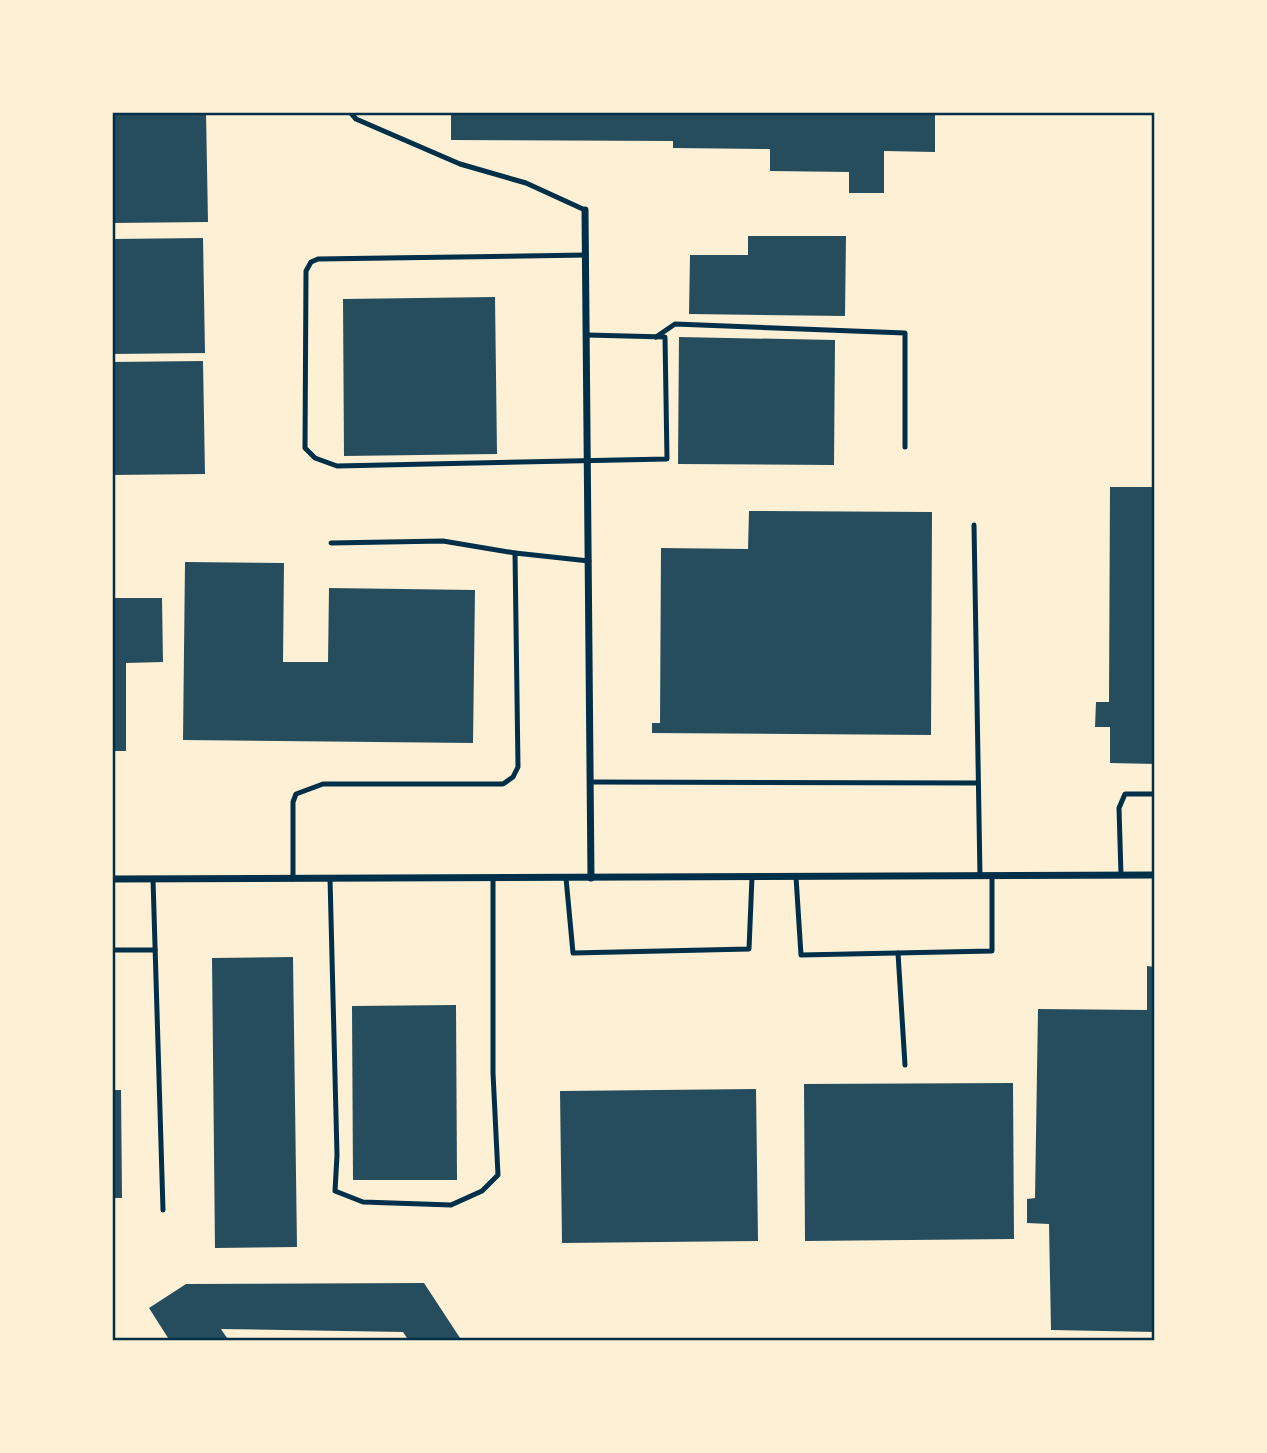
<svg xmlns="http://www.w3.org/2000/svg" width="1267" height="1453" viewBox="0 0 1267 1453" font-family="'Titillium Web',sans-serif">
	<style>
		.building { fill: #264d5e }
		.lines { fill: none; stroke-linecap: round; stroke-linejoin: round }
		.service { stroke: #003049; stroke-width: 5 }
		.minor { stroke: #003049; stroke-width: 7 }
		.neatline { fill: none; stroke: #003049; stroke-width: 2.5 }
	</style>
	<rect width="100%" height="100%" fill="#fdf0d5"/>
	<g class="building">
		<polygon points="112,112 206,112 208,222 112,223"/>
		<polygon points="451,112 935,112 935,152 884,151 884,193 849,193 849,172 770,171 770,149 673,148 673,141 451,140"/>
		<polygon points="748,236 846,236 845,316 689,314 690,255 748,255"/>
		<polygon points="203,238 205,353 112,354 112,239"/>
		<polygon points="495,297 497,454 344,456 343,299"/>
		<polygon points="679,337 835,340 834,465 678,464"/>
		<polygon points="203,361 205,474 112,475 112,362"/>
		<polygon points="1110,487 1155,487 1155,764 1110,763 1110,727 1095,727 1096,702 1109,702"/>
		<polygon points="749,511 932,512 931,735 652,733 652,723 660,723 661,548 748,549"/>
		<polygon points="185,562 284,563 283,662 328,662 329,588 475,590 473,743 183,740"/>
		<polygon points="112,598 162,598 163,662 126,663 126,751 112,751"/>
		<polygon points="293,957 297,1247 215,1248 212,958"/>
		<polygon points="1147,966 1155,967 1155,1332 1051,1330 1049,1224 1027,1223 1027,1199 1035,1198 1038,1009 1147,1010"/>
		<polygon points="456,1005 457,1180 353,1180 352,1006"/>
		<polygon points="1013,1083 1014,1239 805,1241 804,1084"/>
		<polygon points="756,1089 758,1241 562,1243 560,1091"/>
		<polygon points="112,1090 121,1090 122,1198 112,1198"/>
		<polygon points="424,1283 462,1341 409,1341 403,1332 221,1329 229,1341 170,1341 149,1308 186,1284"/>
	</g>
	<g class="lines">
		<g class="service">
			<polyline points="350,112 356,119 460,164 526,183 585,210"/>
			<polyline points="586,255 318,259 311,262 306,271 305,448 315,458 337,466 667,459 665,337 587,335"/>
			<polyline points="656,337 675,324 905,333 905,447"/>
			<polyline points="974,525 980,876"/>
			<polyline points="331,543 443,541 515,553"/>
			<polyline points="591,782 978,783"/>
			<polyline points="1121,875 1119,808 1125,794 1155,794"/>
			<polyline points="796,877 801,955 992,951 992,876"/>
			<polyline points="330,878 337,1155 335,1191 363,1202 451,1205 482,1191 498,1175 493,1073 493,878"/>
			<polyline points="566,878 573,953 749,949 752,877"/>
			<polyline points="153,879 163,1210"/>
			<polyline points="293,879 293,802 296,794 323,784 503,784 513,777 518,767 515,553 589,561"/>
			<polyline points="112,950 155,950"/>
			<polyline points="898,953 905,1065"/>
		</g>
		<g class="minor">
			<polyline points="585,210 591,878"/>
			<polyline points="112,879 1155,875"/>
		</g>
	</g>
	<rect width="1267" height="1453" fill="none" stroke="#fdf0d5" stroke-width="228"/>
	<rect x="114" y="114" width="1039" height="1225" class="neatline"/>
</svg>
